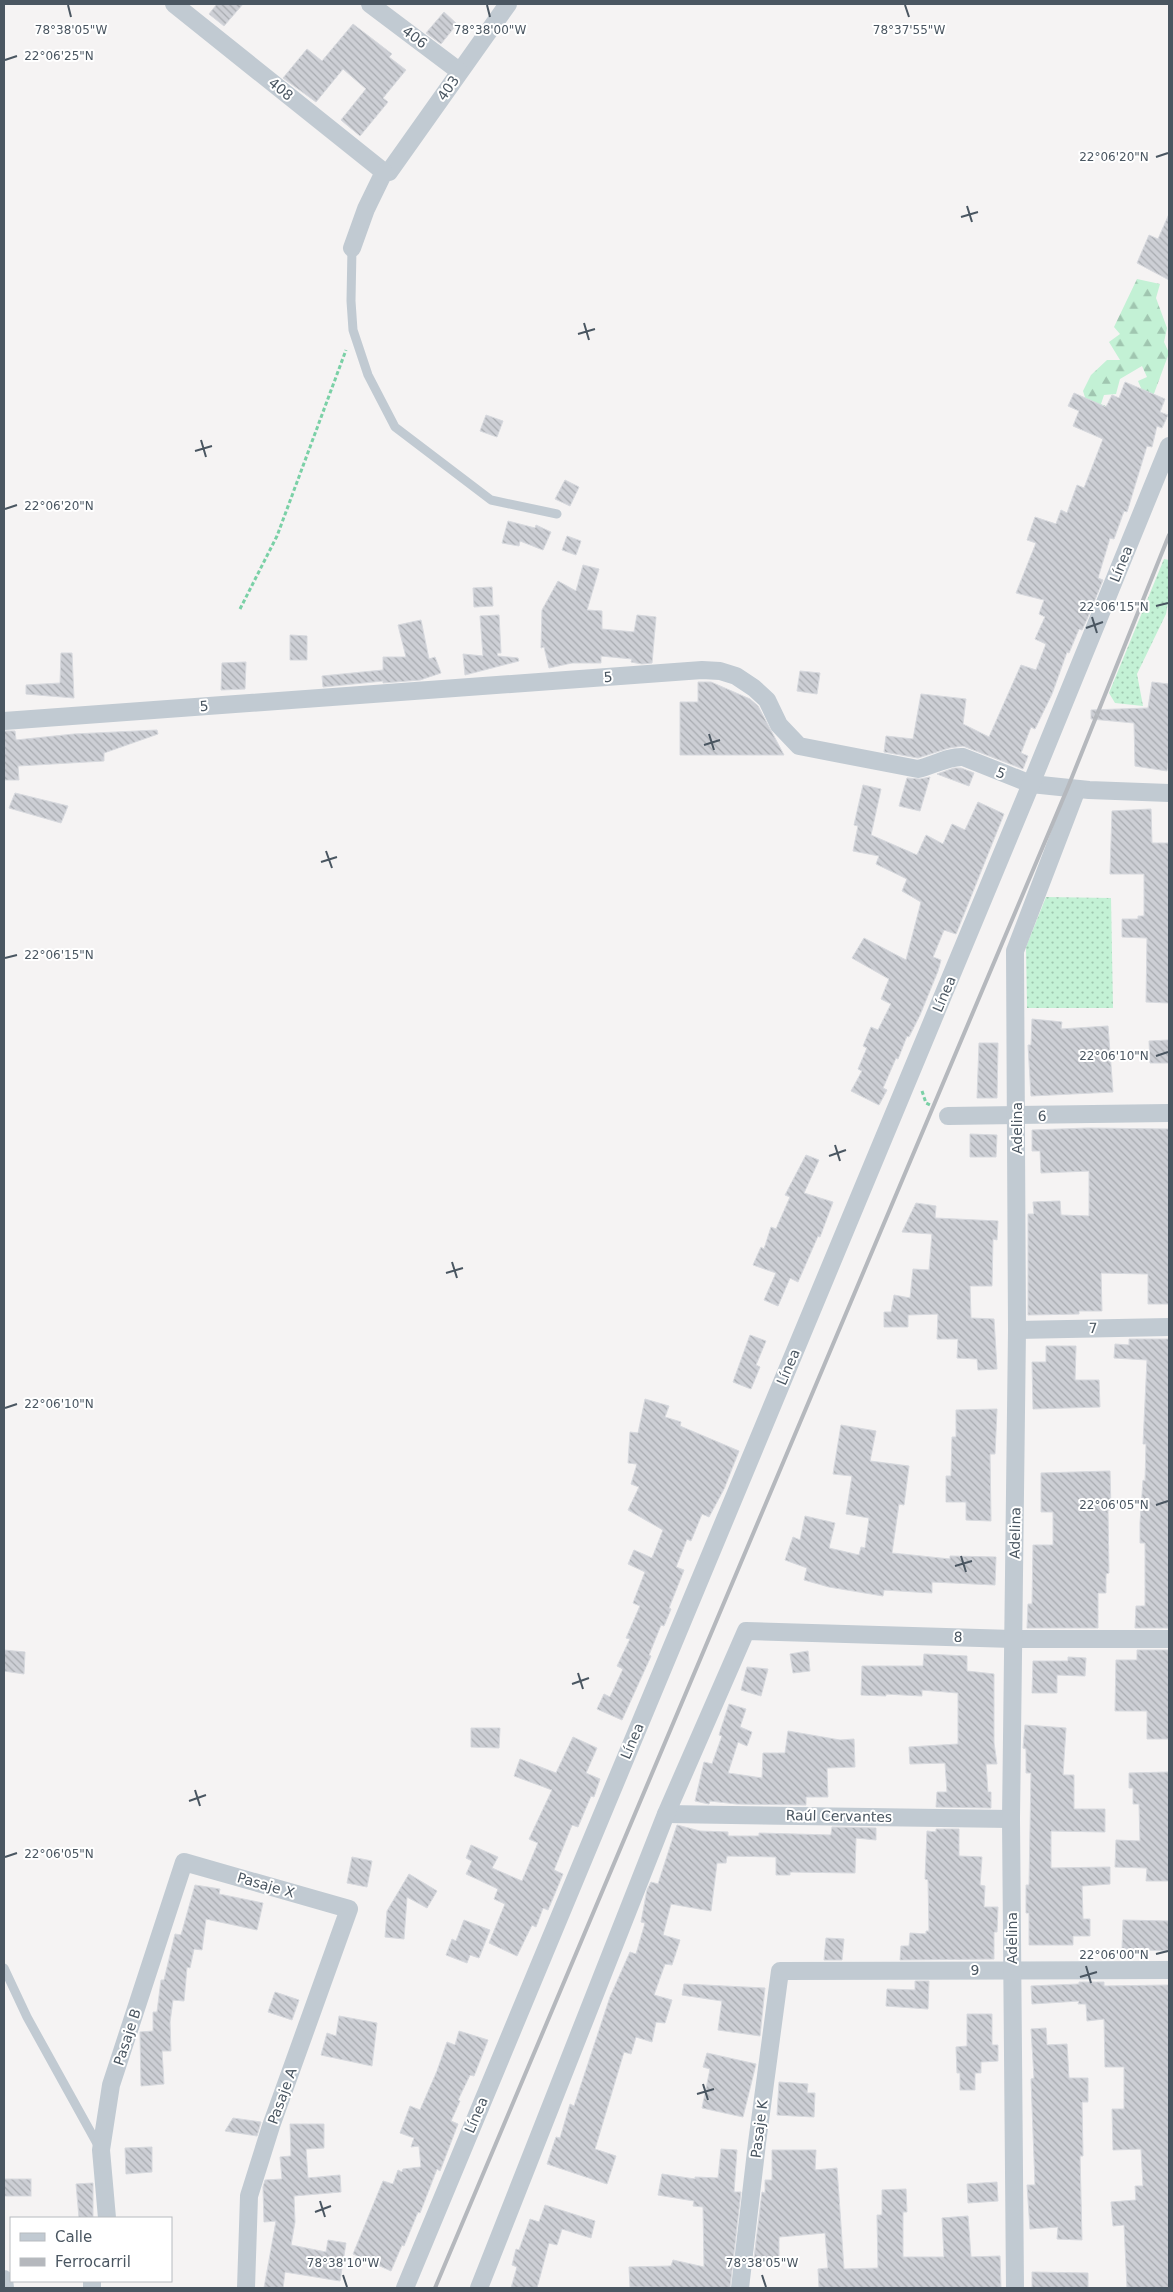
<svg xmlns="http://www.w3.org/2000/svg" width="1173" height="2292" viewBox="0 0 1173 2292" font-family="'DejaVu Sans',sans-serif">
	<style>
		.grass { fill: url(#grass-dots) }
		.forest { fill: url(#forest-firs) }
		.building { fill: url(#building-back-hatch); stroke: #d7d9de }
		.lines { fill: none; stroke-linecap: round; stroke-linejoin: round }
		.path { stroke: #7ad0a6; stroke-width: 3; stroke-dasharray: 4 2.5; stroke-linecap: butt }
		.service { stroke: #c1cad2; stroke-width: 9 }
		.minor { stroke: #c1cad2; stroke-width: 18 }
		.rail { stroke: #b5b8bd; stroke-width: 4 }
		.ticks { fill: none; stroke: #4a5661; stroke-width: 2 }
		.labels { text-anchor: middle; dominant-baseline: central; stroke-width: 4; stroke-linejoin: round; paint-order: stroke }
		.street-label { font-size: 14px; fill: #4a5661; stroke: #fff }
		.ticks-label { font-size: 12px; text-anchor: middle; fill: #4a5661; stroke: #fff; stroke-width: 4; stroke-linejoin: round; paint-order: stroke }
	</style>
	<defs>
		<pattern id="grass-dots" width="8" height="8" patternUnits="userSpaceOnUse" patternTransform="scale(1.25)"><rect width="8" height="8" fill="#c3f1d5"/><path d="M2 2h.1M6 6h.1" fill="none" stroke="#a0c6b0" stroke-width="1.8" stroke-linecap="round"/></pattern>
		<pattern id="forest-firs" width="22" height="20" patternUnits="userSpaceOnUse" patternTransform="scale(1.25)"><rect width="22" height="20" fill="#c3f1d5"/><path d="M5 1l3.5 6h-7zM16 11l3.5 6h-7z" fill="#a0c6b0"/></pattern>
		<pattern id="building-back-hatch" width="6" height="6" patternUnits="userSpaceOnUse" patternTransform="scale(1.25)"><rect width="6" height="6" fill="#cdcfd5"/><path d="M-1 5l2 2M0 0l6 6M5-1l2 2" fill="none" stroke="#a8abb0"/></pattern>
	</defs>
	<rect width="100%" height="100%" fill="#f5f3f3"/>
	<g class="grass">
		<polygon points="1164,559 1169,560 1169,598 1166,614 1137,674 1143,706 1115,703 1109,693"/>
		<polygon points="1046,897 1111,898 1113,1008 1027,1008 1026,947"/>
	</g>
	<polygon class="forest" points="1137,279 1160,284 1156,298 1167,328 1164,342 1169,353 1152,399 1144,395 1138,381 1147,377 1142,366 1120,379 1116,394 1104,395 1101,404 1131,417 1091,416 1083,391 1091,375 1107,360 1120,360 1109,342 1120,334 1114,327"/>
	<g class="building">
		<polygon points="217,4 243,4 224,26 209,14"/>
		<polygon points="444,12 457,24 441,44 426,33"/>
		<polygon points="353,24 392,54 389,57 406,70 383,98 388,102 360,136 341,120 366,89 343,69 316,102 283,78 307,49 322,61"/>
		<polygon points="1169,214 1169,280 1137,263 1149,235 1158,239"/>
		<polygon points="1125,382 1165,399 1160,412 1168,415 1162,428 1157,426 1152,447 1147,446 1127,512 1124,511 1114,539 1110,538 1098,578 1103,580 1088,617 1082,630 1079,629 1069,653 1067,652 1052,694 1035,729 1031,727 1021,753 1028,756 1023,769 963,746 949,748 918,758 884,752 886,736 913,739 921,694 966,699 963,724 989,737 1021,665 1036,670 1046,644 1035,639 1045,617 1039,614 1044,600 1016,593 1036,543 1027,540 1035,517 1056,524 1061,510 1067,513 1077,485 1084,488 1103,439 1073,426 1079,411 1068,406 1074,393 1106,407 1112,395 1119,398"/>
		<polygon points="486,415 503,421 497,437 480,431"/>
		<polygon points="565,480 579,487 570,506 555,499"/>
		<polygon points="508,521 535,528 536,525 551,532 543,550 520,541 519,546 502,543"/>
		<polygon points="567,536 581,541 576,555 562,550"/>
		<polygon points="583,565 599,569 587,610 602,611 602,629 634,632 637,615 656,617 652,663 642,664 631,662 632,659 601,656 601,663 572,663 549,668 544,647 541,648 542,610 558,581 576,591"/>
		<polygon points="492,587 493,606 474,607 473,588"/>
		<polygon points="499,615 501,653 497,653 498,656 518,658 519,661 465,675 463,654 483,656 480,616"/>
		<polygon points="421,620 429,659 435,657 441,673 420,680 383,683 383,681 323,687 322,676 383,670 383,657 406,657 398,625"/>
		<polygon points="290,635 307,636 307,660 290,660"/>
		<polygon points="61,653 72,653 74,698 26,694 26,685 60,683"/>
		<polygon points="246,662 245,689 221,690 222,663"/>
		<polygon points="800,671 820,673 817,694 797,691"/>
		<polygon points="698,682 711,682 750,699 758,706 784,755 680,755 680,702 698,702"/>
		<polygon points="1152,682 1169,684 1169,756 1167,771 1135,766 1134,723 1091,719 1091,710 1148,708"/>
		<polygon points="157,730 158,734 104,753 104,761 18,766 19,780 4,780 4,731 15,731 16,740 74,734"/>
		<polygon points="954,768 961,768 974,773 969,786 937,774"/>
		<polygon points="930,777 920,811 899,806 907,778 920,779"/>
		<polygon points="863,785 881,789 871,835 917,855 926,835 943,844 952,824 965,830 978,802 1004,814 956,934 944,930 933,957 941,960 938,971 920,1015 909,1037 907,1036 898,1059 896,1058 883,1088 887,1090 879,1105 851,1091 862,1071 858,1069 867,1048 863,1046 871,1027 878,1030 891,1004 881,999 889,979 852,958 864,938 906,960 921,902 902,891 907,879 876,864 879,856 853,851 858,826 854,825"/>
		<polygon points="15,793 68,806 61,823 9,808"/>
		<polygon points="1151,809 1152,843 1169,843 1169,1003 1146,1002 1147,938 1122,937 1122,919 1138,919 1138,916 1144,916 1144,874 1110,874 1112,811"/>
		<polygon points="1032,1019 1062,1022 1061,1029 1108,1026 1113,1092 1031,1096 1028,1045 1031,1045"/>
		<polygon points="1169,1040 1169,1063 1150,1063 1149,1041"/>
		<polygon points="979,1043 998,1043 997,1098 977,1098"/>
		<polygon points="1088,1128 1169,1129 1169,1304 1148,1304 1148,1274 1101,1273 1102,1311 1079,1311 1079,1314 1028,1315 1028,1214 1034,1214 1033,1202 1060,1201 1061,1215 1089,1216 1089,1171 1041,1173 1040,1151 1032,1151 1032,1130"/>
		<polygon points="970,1134 997,1135 996,1157 970,1157"/>
		<polygon points="806,1155 819,1160 804,1193 833,1202 820,1237 818,1236 798,1282 790,1278 778,1306 764,1300 776,1273 753,1265 761,1247 764,1249 771,1227 776,1229 790,1197 785,1195"/>
		<polygon points="916,1203 936,1206 935,1218 998,1221 997,1240 993,1239 992,1286 970,1286 971,1318 994,1319 997,1369 978,1370 977,1359 957,1358 958,1339 937,1339 938,1314 908,1315 908,1327 884,1327 884,1312 891,1312 894,1295 910,1298 913,1269 929,1270 932,1234 902,1232"/>
		<polygon points="750,1335 766,1341 756,1365 760,1367 751,1389 733,1382"/>
		<polygon points="1129,1339 1169,1339 1169,1628 1135,1628 1136,1606 1145,1606 1145,1543 1140,1543 1140,1523 1143,1480 1145,1481 1146,1444 1143,1444 1147,1360 1114,1358 1115,1344 1129,1345"/>
		<polygon points="1046,1346 1076,1346 1075,1380 1099,1380 1100,1407 1033,1409 1032,1362 1046,1362"/>
		<polygon points="645,1399 669,1406 665,1417 681,1422 680,1426 739,1451 724,1489 709,1517 702,1514 691,1541 687,1539 676,1567 684,1570 669,1608 671,1609 664,1626 661,1625 649,1655 651,1656 622,1720 597,1709 604,1694 610,1697 623,1669 617,1666 630,1639 626,1638 640,1606 633,1603 645,1572 628,1564 634,1550 652,1558 663,1530 628,1510 639,1487 631,1484 637,1464 628,1463 630,1432 638,1433"/>
		<polygon points="997,1409 995,1454 990,1454 991,1521 966,1520 966,1502 946,1502 946,1476 951,1476 952,1437 956,1437 956,1410"/>
		<polygon points="841,1425 876,1431 870,1461 909,1466 904,1505 899,1504 892,1553 950,1559 950,1556 996,1557 995,1585 932,1582 932,1593 884,1590 883,1596 829,1587 804,1580 807,1568 785,1560 793,1537 800,1540 805,1516 835,1523 829,1548 859,1555 861,1547 865,1548 869,1518 846,1514 852,1476 833,1474"/>
		<polygon points="1110,1471 1111,1510 1108,1510 1109,1573 1106,1574 1106,1593 1098,1593 1098,1628 1027,1628 1028,1604 1032,1604 1033,1545 1053,1545 1053,1512 1041,1512 1041,1473"/>
		<polygon points="4,1650 25,1652 24,1674 4,1671"/>
		<polygon points="1137,1650 1169,1650 1169,1739 1147,1739 1147,1711 1115,1711 1116,1660 1137,1660"/>
		<polygon points="808,1651 810,1671 793,1673 790,1654"/>
		<polygon points="924,1654 967,1656 967,1671 994,1674 994,1743 997,1764 986,1764 988,1792 991,1792 991,1808 936,1807 937,1792 947,1792 945,1763 910,1764 909,1747 958,1744 958,1693 922,1690 922,1696 886,1694 886,1696 861,1695 862,1666 923,1666"/>
		<polygon points="1068,1657 1086,1658 1085,1676 1057,1675 1057,1693 1032,1693 1033,1661 1068,1661"/>
		<polygon points="747,1667 768,1669 761,1696 741,1690"/>
		<polygon points="729,1704 746,1709 740,1727 752,1732 747,1746 738,1742 728,1773 762,1778 763,1753 785,1753 788,1731 840,1740 854,1739 855,1767 827,1768 828,1797 806,1797 806,1805 737,1804 710,1801 709,1804 695,1801 704,1762 712,1764 722,1736 719,1735"/>
		<polygon points="1025,1725 1066,1728 1063,1775 1074,1775 1074,1809 1105,1809 1105,1832 1051,1831 1051,1868 1110,1867 1110,1884 1082,1886 1083,1919 1090,1919 1090,1936 1073,1936 1073,1945 1029,1945 1029,1913 1026,1913 1026,1885 1029,1885 1031,1773 1026,1773 1026,1749 1023,1748"/>
		<polygon points="471,1728 500,1728 499,1748 471,1747"/>
		<polygon points="573,1737 597,1748 586,1773 600,1779 594,1797 591,1796 578,1827 572,1825 554,1870 563,1874 548,1910 543,1908 536,1927 532,1925 517,1956 489,1943 505,1904 494,1899 498,1889 466,1874 472,1861 466,1858 471,1845 498,1857 492,1868 522,1881 538,1843 529,1839 552,1790 514,1776 520,1759 556,1773"/>
		<polygon points="1169,1772 1169,1881 1146,1881 1147,1868 1115,1867 1116,1840 1140,1841 1139,1804 1133,1804 1133,1788 1129,1788 1129,1773"/>
		<polygon points="677,1825 700,1831 728,1832 728,1836 759,1836 759,1833 831,1835 832,1827 876,1828 876,1840 856,1838 855,1873 790,1872 790,1875 776,1875 776,1857 727,1856 726,1863 717,1863 711,1911 671,1904 663,1935 680,1940 672,1965 665,1964 654,1995 672,2000 665,2023 656,2022 652,2042 636,2037 631,2054 624,2052 595,2149 616,2156 607,2184 547,2164 556,2137 560,2138 570,2104 574,2106 610,1997 630,1952 636,1954 645,1923 641,1922 647,1890 651,1882 658,1884"/>
		<polygon points="936,1829 959,1829 959,1856 982,1857 980,1885 985,1886 984,1907 998,1907 997,1932 994,1932 994,1959 900,1960 901,1946 909,1946 910,1933 926,1934 926,1931 929,1931 928,1880 925,1879 927,1831 936,1832"/>
		<polygon points="352,1857 372,1861 367,1887 347,1883"/>
		<polygon points="409,1874 437,1891 427,1908 407,1897 404,1939 385,1937 387,1911"/>
		<polygon points="195,1885 220,1889 219,1894 263,1903 257,1930 206,1919 202,1950 194,1949 190,1968 187,1967 184,2001 173,2000 170,2022 171,2051 162,2051 164,2084 141,2086 140,2032 153,2031 153,2012 157,2012 161,1980 164,1980 175,1934 181,1935"/>
		<polygon points="464,1920 490,1930 479,1958 470,1955 467,1963 446,1955 452,1939 456,1941"/>
		<polygon points="1123,1920 1169,1921 1169,1951 1122,1949"/>
		<polygon points="826,1938 844,1939 842,1960 824,1960"/>
		<polygon points="915,1981 929,1981 928,2009 886,2006 887,1989 915,1990"/>
		<polygon points="1079,1982 1104,1982 1104,1986 1169,1985 1169,2288 1127,2288 1124,2225 1113,2226 1111,2202 1136,2200 1135,2186 1143,2186 1141,2149 1113,2150 1112,2109 1124,2109 1124,2067 1105,2067 1104,2019 1087,2021 1086,2004 1078,2004 1079,2001 1032,2004 1031,1986 1079,1984"/>
		<polygon points="684,1984 765,1988 760,2036 718,2030 722,2001 682,1995"/>
		<polygon points="275,1992 299,2000 292,2020 268,2012"/>
		<polygon points="967,2014 992,2014 992,2045 998,2045 998,2061 981,2062 981,2073 975,2073 975,2090 960,2090 960,2073 957,2073 956,2047 967,2046"/>
		<polygon points="339,2016 377,2023 372,2066 321,2055 327,2033 336,2036"/>
		<polygon points="1046,2028 1047,2045 1067,2044 1069,2078 1088,2078 1088,2102 1082,2102 1083,2156 1080,2156 1082,2240 1057,2239 1058,2227 1030,2229 1027,2185 1035,2185 1031,2079 1034,2078 1031,2029"/>
		<polygon points="459,2031 488,2040 474,2076 470,2075 458,2100 460,2101 451,2121 458,2124 440,2171 437,2169 420,2213 418,2212 404,2246 402,2245 391,2271 353,2254 383,2181 393,2184 398,2170 402,2172 403,2169 421,2167 419,2146 411,2147 414,2138 400,2133 410,2106 420,2110 437,2071 447,2042 455,2045"/>
		<polygon points="707,2053 756,2064 743,2117 702,2108 710,2069 703,2067"/>
		<polygon points="779,2082 808,2084 807,2093 815,2093 814,2117 777,2115"/>
		<polygon points="233,2118 261,2122 257,2136 225,2131"/>
		<polygon points="290,2124 324,2124 324,2148 306,2149 308,2178 340,2175 341,2192 294,2196 295,2222 291,2245 326,2252 328,2240 346,2243 340,2281 285,2272 283,2288 264,2288 276,2221 264,2222 263,2187 265,2180 282,2179 280,2157 291,2156"/>
		<polygon points="152,2147 152,2172 126,2174 125,2148"/>
		<polygon points="721,2149 737,2150 734,2192 741,2192 730,2288 630,2287 629,2267 671,2266 673,2260 704,2267 703,2207 693,2206 694,2201 658,2195 662,2174 695,2179 695,2177 718,2178"/>
		<polygon points="772,2150 816,2150 815,2170 837,2168 844,2269 878,2268 877,2215 882,2215 882,2190 906,2189 907,2212 903,2212 903,2257 944,2257 942,2218 968,2216 971,2257 1000,2256 1001,2288 819,2288 818,2269 828,2268 825,2233 779,2237 779,2258 754,2258 762,2192 765,2193 765,2180 772,2180"/>
		<rect x="4" y="2179" width="27" height="17"/>
		<polygon points="997,2182 998,2201 968,2203 967,2184"/>
		<polygon points="93,2183 93,2218 79,2218 76,2184"/>
		<polygon points="545,2205 595,2221 591,2238 562,2229 557,2245 549,2243 537,2288 511,2288 517,2267 512,2265 516,2249 519,2250 530,2219 539,2222"/>
		<polygon points="1032,2272 1088,2273 1088,2288 1032,2288"/>
	</g>
	<g class="lines">
		<g class="path">
			<polyline points="240,609 277,536 346,350"/>
			<polyline points="922,1091 926,1103 934,1107"/>
		</g>
		<g class="service">
			<polyline points="352,248 351,301 353,330 368,375 395,427 491,500 557,514"/>
			<polyline points="4,1968 27,2017 99,2147"/>
		</g>
		<g class="minor">
			<polyline points="174,4 384,172 389,172 508,4"/>
			<polyline points="370,4 459,71"/>
			<polyline points="352,248 366,209 384,172"/>
			<path d="M4,721l698,-51 18,1 16,5 18,12 13,12 12,25 20,21 119,23c14,-3 31,-13 45,-12l68,27 58,6 80,3"/>
			<polyline points="948,1116 1169,1113"/>
			<polyline points="1017,1330 1169,1327"/>
			<polyline points="666,1814 1011,1819"/>
			<polyline points="107,2218 101,2150 111,2085 184,1862 349,1909 271,2126 249,2196 246,2288"/>
			<polyline points="4,2279 5,2288"/>
			<polyline points="92,2281 92,2288"/>
			<polyline points="405,2288 1031,784 1169,446"/>
			<polyline points="479,2288 666,1814 746,1631 1013,1639 1169,1639"/>
			<polyline points="740,2288 757,2143 780,1971 1169,1970"/>
			<polyline points="1015,2288 1011,1819 1017,1330 1015,951 1077,789"/>
		</g>
		<polyline class="rail" points="435,2288 1068,787 1169,535"/>
	</g>
	<path class="ticks" d="M68,5l3,12M487,5l3,12M905,5l4,12M5,60l12,-4M1156,157l12,-4M967,206l5,16M961,217l17,-5M584,323l5,17M578,334l17,-5M201,440l5,17M195,451l17,-5M5,509l12,-4M1156,606l12,-3M1092,617l5,16M1086,628l17,-6M709,734l5,16M704,745l16,-5M326,851l6,17M321,862l16,-5M5,958l12,-3M1156,1056l12,-4M835,1145l5,16M829,1156l17,-6M452,1262l5,16M446,1273l17,-5M5,1408l12,-4M1156,1505l12,-4M961,1556l5,16M955,1566l17,-5M578,1673l5,16M572,1684l17,-6M195,1790l5,16M189,1801l17,-6M5,1857l12,-4M1156,1954l12,-3M1086,1966l5,17M1080,1977l17,-5M703,2084l5,16M697,2094l17,-5M320,2201l5,16M315,2212l16,-6M343,2275l4,12M762,2275l4,12"/>
	<g class="labels">
		<g class="street-label">
			<text transform="translate(415 37) rotate(37)">406</text>
			<text transform="translate(448 88) rotate(-55)">403</text>
			<text transform="translate(281 89) rotate(39)">408</text>
			<text transform="translate(1121 564) rotate(-68)">Línea</text>
			<text transform="translate(608 677) rotate(-4)">5</text>
			<text transform="translate(204 706) rotate(-4)">5</text>
			<text transform="translate(1001 773) rotate(21)">5</text>
			<text transform="translate(944 994) rotate(-67)">Línea</text>
			<text transform="translate(1042 1116) rotate(-1)">6</text>
			<text transform="translate(1017 1128) rotate(-90)">Adelina</text>
			<text transform="translate(1093 1328) rotate(-1)">7</text>
			<text transform="translate(788 1367) rotate(-67)">Línea</text>
			<text transform="translate(1015 1533) rotate(-89)">Adelina</text>
			<text transform="translate(958 1637) rotate(2)">8</text>
			<text transform="translate(632 1741) rotate(-67)">Línea</text>
			<text transform="translate(839 1816) rotate(1)">Raúl Cervantes</text>
			<text transform="translate(266 1885) rotate(16)">Pasaje X</text>
			<text transform="translate(1012 1938) rotate(-90)">Adelina</text>
			<text x="975" y="1970">9</text>
			<text transform="translate(127 2037) rotate(-72)">Pasaje B</text>
			<text transform="translate(282 2096) rotate(-70)">Pasaje A</text>
			<text transform="translate(476 2115) rotate(-67)">Línea</text>
			<text transform="translate(759 2129) rotate(-83)">Pasaje K</text>
		</g>
	</g>
	<g class="ticks-label">
		<text x="71" y="34">78°38'05"W</text>
		<text x="490" y="34">78°38'00"W</text>
		<text x="909" y="34">78°37'55"W</text>
		<text x="59" y="60">22°06'25"N</text>
		<text x="1114" y="161">22°06'20"N</text>
		<text x="59" y="510">22°06'20"N</text>
		<text x="1114" y="611">22°06'15"N</text>
		<text x="59" y="959">22°06'15"N</text>
		<text x="1114" y="1060">22°06'10"N</text>
		<text x="59" y="1408">22°06'10"N</text>
		<text x="1114" y="1509">22°06'05"N</text>
		<text x="59" y="1858">22°06'05"N</text>
		<text x="1114" y="1959">22°06'00"N</text>
		<text x="343" y="2267">78°38'10"W</text>
		<text x="762" y="2267">78°38'05"W</text>
	</g>
	<rect width="1173" height="2292" fill="none" stroke="#4a5661" stroke-width="10"/>
	<rect x="10" y="2217" width="162" height="65" fill="#ffffff" stroke="#b7bbc0"/>
	<rect x="20" y="2233" width="25" height="8" fill="#c1cad2" stroke="#b7bbc0"/>
	<text x="55" y="2242" font-size="15" fill="#4a5661">Calle</text>
	<rect x="20" y="2258" width="25" height="8" fill="#b5b8bd" stroke="#b7bbc0"/>
	<text x="55" y="2267" font-size="15" fill="#4a5661">Ferrocarril</text>
</svg>
